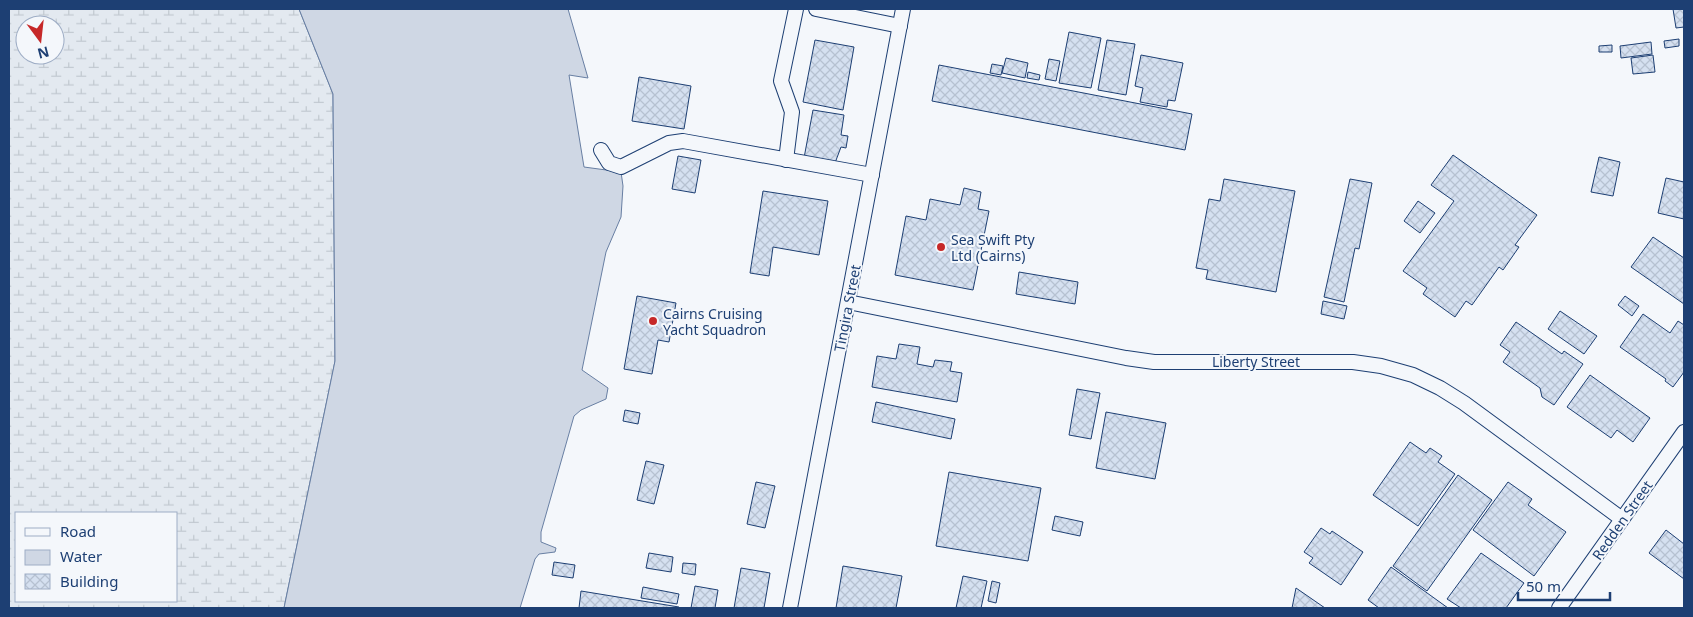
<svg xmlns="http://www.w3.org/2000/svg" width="1693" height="617" viewBox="0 0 1693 617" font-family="'Noto Sans',sans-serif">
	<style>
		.wetland { fill: url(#wetland-marsh); stroke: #687fa3; fill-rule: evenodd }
		.water { fill: #cfd7e4; stroke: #687fa3 }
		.building { fill: url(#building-cross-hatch); stroke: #1d3f73 }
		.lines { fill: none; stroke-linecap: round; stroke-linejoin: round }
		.minor-casing { stroke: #1d3f73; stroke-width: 16 }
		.minor { stroke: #f4f7fb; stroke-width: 14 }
		.poi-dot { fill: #c62828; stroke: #f4f7fb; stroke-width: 2 }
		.labels { text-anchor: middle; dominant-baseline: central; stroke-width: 4; stroke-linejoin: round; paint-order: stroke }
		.poi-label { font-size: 14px; fill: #1d3f73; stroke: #f4f7fb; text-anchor: start }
		.street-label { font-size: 14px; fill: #1d3f73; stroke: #f4f7fb }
	</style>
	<defs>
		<pattern id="wetland-marsh" width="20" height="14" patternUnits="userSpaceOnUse" patternTransform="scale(1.25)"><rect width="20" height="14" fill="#e3e9f0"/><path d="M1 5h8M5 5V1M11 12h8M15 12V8" fill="none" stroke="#c2c9d1"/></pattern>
		<pattern id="building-cross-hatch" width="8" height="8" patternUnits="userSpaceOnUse" patternTransform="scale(1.25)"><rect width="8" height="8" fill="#d5e0f0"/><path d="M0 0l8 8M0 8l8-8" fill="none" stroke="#b6c1d1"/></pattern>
	</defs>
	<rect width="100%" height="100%" fill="#f4f7fb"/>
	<path class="wetland" d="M9,9h290l34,85 2,267 -51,247h-275zM25,25h30v30h-30zM16,513h160v88h-160z"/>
	<polygon class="water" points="299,9 568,9 588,78 569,75 584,167 621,172 623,186 621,217 606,252 582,370 608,388 606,399 581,410 574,416 541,532 541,542 556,548 555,552 539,554 535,559 520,608 284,608 335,361 333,94"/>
	<g class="building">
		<polygon points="1673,9 1684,9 1684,27 1676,28"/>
		<polygon points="1069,32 1101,38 1091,88 1059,83"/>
		<polygon points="1679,39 1679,46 1665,48 1664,41"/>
		<polygon points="815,40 854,47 843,110 803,102"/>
		<polygon points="1107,40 1135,44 1126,95 1098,90"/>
		<polygon points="1651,42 1652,54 1621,58 1620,46"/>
		<polygon points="1612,45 1612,52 1599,52 1599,46"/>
		<polygon points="1141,55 1183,63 1175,101 1168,100 1167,107 1140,102 1143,88 1135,86"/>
		<polygon points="1653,55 1655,72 1633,74 1631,58"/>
		<polygon points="1006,58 1028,63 1025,78 1002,73"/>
		<polygon points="1049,59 1060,61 1056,81 1045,79"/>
		<polygon points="992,64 1003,66 1001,75 990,73"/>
		<polygon points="939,65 1192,114 1185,150 932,101"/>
		<polygon points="1028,72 1040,75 1039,80 1027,78"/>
		<polygon points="639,77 691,86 684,129 632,121"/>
		<polygon points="813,110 844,115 841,135 848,136 846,148 841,147 835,163 804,158"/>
		<polygon points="1453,155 1537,215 1515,245 1519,247 1503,270 1499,267 1472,305 1466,301 1455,317 1423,294 1427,288 1403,271 1454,201 1431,185"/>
		<polygon points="678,156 701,160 695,193 672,189"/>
		<polygon points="1599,157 1620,162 1613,196 1591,192"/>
		<polygon points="1666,178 1684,182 1684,219 1658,213"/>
		<polygon points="1224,179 1295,191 1276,292 1206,279 1208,270 1196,268 1209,199 1220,201"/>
		<polygon points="1350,179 1372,183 1359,249 1355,248 1344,302 1324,297"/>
		<polygon points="964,188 981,192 978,209 989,211 973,290 895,275 906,216 926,220 930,199 960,205"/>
		<polygon points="763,191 828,201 819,255 773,247 769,276 750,273"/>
		<polygon points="1418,201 1435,213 1420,233 1404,221"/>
		<polygon points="1653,237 1684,258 1684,304 1631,267"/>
		<polygon points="1019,272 1078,282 1075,304 1016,294"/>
		<polygon points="637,296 676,303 669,342 658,340 652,374 624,369"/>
		<polygon points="1625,296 1639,306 1632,316 1618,305"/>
		<polygon points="1323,301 1347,306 1344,319 1321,314"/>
		<polygon points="1560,311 1597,336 1584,354 1548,329"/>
		<polygon points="1643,314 1670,333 1678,321 1684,325 1684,372 1673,387 1665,381 1666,379 1620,347"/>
		<polygon points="1516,322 1562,354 1564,351 1583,364 1554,405 1542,397 1540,388 1503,362 1510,352 1500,345"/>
		<polygon points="899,344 920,347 917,364 933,367 935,360 952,362 950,371 962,373 957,402 872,387 877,356 896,359"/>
		<polygon points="1590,375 1650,418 1633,442 1617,430 1611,438 1567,407"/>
		<polygon points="1077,389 1100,393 1091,439 1069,435"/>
		<polygon points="876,402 955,419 951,439 872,422"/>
		<polygon points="625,410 640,413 638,424 623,421"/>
		<polygon points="1106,412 1166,423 1155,479 1096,468"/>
		<polygon points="1410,442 1426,453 1430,448 1442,456 1438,462 1455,474 1418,526 1373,495"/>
		<polygon points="646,461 664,465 654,504 637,500"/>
		<polygon points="949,472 1041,488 1028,561 936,546"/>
		<polygon points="1458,475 1492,500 1427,591 1393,566"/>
		<polygon points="756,482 775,486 765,528 747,524"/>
		<polygon points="1508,482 1532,499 1528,505 1566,532 1534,576 1473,530"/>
		<polygon points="1055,516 1083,522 1080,536 1052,530"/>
		<polygon points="1321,528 1330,534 1332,531 1363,552 1341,585 1309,563 1313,558 1304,552"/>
		<polygon points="1666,530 1684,544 1684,579 1649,553"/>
		<polygon points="649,553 673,557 671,572 646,568"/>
		<polygon points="1481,553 1524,583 1506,608 1461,608 1447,599"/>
		<polygon points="554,562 575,565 573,578 552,575"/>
		<polygon points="683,563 696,564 695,575 682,573"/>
		<polygon points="843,566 902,576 896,608 836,608"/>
		<polygon points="1391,567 1448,608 1379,608 1368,600"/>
		<polygon points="741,568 770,573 764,608 734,608"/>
		<polygon points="963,576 987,581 981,608 956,608"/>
		<polygon points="992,581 1000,583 996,603 988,601"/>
		<polygon points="695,586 718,590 715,608 691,608"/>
		<polygon points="643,587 679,594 677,604 641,598"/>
		<polygon points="1296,588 1325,608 1292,608"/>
		<polygon points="581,591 679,607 679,608 579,608"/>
	</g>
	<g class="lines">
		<defs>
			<g id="minor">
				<polyline points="816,9 900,26"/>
				<polyline points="601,150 609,163 621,167 669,143 683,141 872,175"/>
				<polyline points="786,160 792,112 781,81 796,9"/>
				<polyline points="848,302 1126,358 1154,362 1353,362 1381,366 1413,375 1440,388 1464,403 1622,519"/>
				<polyline points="790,608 903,9"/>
				<polyline points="1559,608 1684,432"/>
			</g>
		</defs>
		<use href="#minor" class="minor-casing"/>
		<use href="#minor" class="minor"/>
	</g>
	<g class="poi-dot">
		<circle cx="941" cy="247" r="5"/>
		<circle cx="653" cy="321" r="5"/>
	</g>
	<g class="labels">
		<g class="poi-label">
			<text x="951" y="239">Sea Swift Pty<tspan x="951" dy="16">Ltd (Cairns)</tspan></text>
			<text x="663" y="313">Cairns Cruising<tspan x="663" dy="16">Yacht Squadron</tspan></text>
		</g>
		<g class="street-label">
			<text transform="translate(847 308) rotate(-79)">Tingira Street</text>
			<text x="1256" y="361">Liberty Street</text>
			<text transform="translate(1622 520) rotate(-55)">Redden Street</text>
		</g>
	</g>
	<rect width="1693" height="617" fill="none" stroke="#1d3f73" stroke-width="20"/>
	<rect x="15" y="512" width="162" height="90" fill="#f4f7fb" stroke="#9eadc5"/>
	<rect x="25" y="528" width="25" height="8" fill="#f4f7fb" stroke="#9eadc5"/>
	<text x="60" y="537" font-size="15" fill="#1d3f73">Road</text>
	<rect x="25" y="550" width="25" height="15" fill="#cfd7e4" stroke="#9eadc5"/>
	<text x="60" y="562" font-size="15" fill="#1d3f73">Water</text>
	<rect x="25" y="574" width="25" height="15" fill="url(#building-cross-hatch)" stroke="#9eadc5"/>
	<text x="60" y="587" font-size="15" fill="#1d3f73">Building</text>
	<g transform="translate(40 40) rotate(165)"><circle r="24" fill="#f4f7fb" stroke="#9eadc5"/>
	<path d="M0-4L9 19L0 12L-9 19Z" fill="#c62828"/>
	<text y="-8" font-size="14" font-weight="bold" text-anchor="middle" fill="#1d3f73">N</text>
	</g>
	<path d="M1518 592v8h92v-8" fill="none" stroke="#1d3f73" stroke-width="2.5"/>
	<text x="1526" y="592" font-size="15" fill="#1d3f73" stroke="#f4f7fb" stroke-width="4" paint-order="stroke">50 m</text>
</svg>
